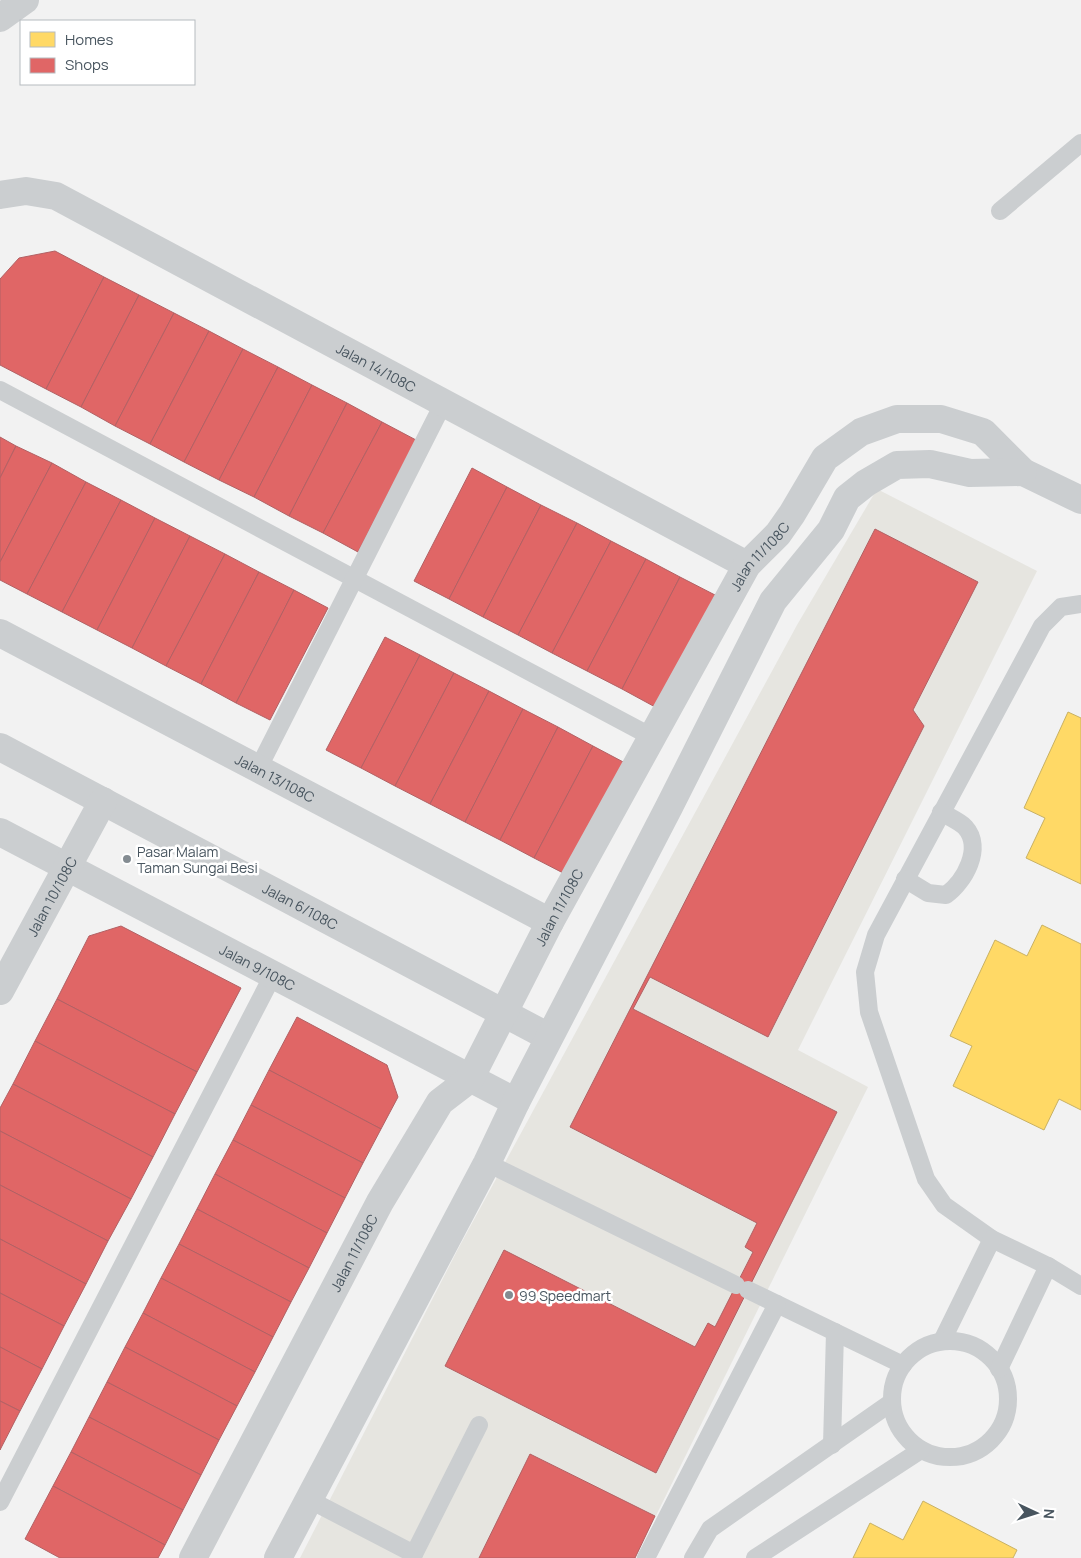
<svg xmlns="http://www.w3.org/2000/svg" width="1081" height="1558" viewBox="0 0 1081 1558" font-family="Manrope,sans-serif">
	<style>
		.commercial { fill: #e6e5e0 }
		.homes { fill: #ffd966; stroke: #c8b164 }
		.shops { fill: #e06666; stroke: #b26164 }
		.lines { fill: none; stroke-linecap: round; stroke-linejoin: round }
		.service { stroke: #cbced0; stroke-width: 18 }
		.minor { stroke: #cbced0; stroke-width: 28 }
		.tertiary { stroke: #cbced0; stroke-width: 28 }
		.poi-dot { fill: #848c92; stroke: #fff; stroke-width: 2 }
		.labels { text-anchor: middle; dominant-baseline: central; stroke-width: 5; stroke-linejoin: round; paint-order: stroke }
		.street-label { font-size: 14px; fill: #48555f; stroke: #fff }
		.poi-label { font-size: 14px; fill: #48555f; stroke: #fff; text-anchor: start }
	</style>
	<rect width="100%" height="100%" fill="#f2f2f2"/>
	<polygon class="commercial" points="877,489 1037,571 798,1050 868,1087 635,1558 300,1558 458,1249 797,625"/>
	<g class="homes">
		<polygon points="1068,712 1081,718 1081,884 1026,858 1045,818 1024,808"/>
		<polygon points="1042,925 1081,944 1081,1110 1059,1099 1044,1130 953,1086 972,1046 950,1036 995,940 1027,956"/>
		<polygon points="923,1501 1017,1550 1013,1558 853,1558 870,1523 903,1540"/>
	</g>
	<g class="shops">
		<polygon points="55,251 104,277 46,389 0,365 0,279 19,258"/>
		<polygon points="104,277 139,295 81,407 46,389"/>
		<polygon points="139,295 174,313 115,426 81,407"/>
		<polygon points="174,313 209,331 150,444 115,426"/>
		<polygon points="209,331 243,349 184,462 150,444"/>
		<polygon points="243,349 278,367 219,480 184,462"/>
		<polygon points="278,367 312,385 254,497 219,480"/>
		<polygon points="312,385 347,403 289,516 254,497"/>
		<polygon points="347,403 382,422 323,533 289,516"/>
		<polygon points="382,422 416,440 358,552 323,533"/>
		<polygon points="0,437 16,446 0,478"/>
		<polygon points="16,446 52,463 0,562 0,478"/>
		<polygon points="52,463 86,482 27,594 0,580 0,562"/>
		<polygon points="472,468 507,487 449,599 414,581"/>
		<polygon points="86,482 121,500 62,612 27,594"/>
		<polygon points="507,487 541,505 483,617 449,599"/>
		<polygon points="121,500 155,518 97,630 62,612"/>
		<polygon points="541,505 577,523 518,635 483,617"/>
		<polygon points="155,518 190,536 132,648 97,630"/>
		<polygon points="577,523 611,541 552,653 518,635"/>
		<polygon points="875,529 978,582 913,710 924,726 768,1037 650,977 633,1009 837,1112 656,1473 445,1366 504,1250 695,1347 708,1323 715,1327 753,1252 745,1247 757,1223 570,1127"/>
		<polygon points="190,536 225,554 166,666 132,648"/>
		<polygon points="611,541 646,559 587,671 552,653"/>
		<polygon points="225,554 259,572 201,684 166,666"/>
		<polygon points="646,559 680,577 622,689 587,671"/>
		<polygon points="259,572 294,590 236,703 201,684"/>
		<polygon points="680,577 715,595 657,708 622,689"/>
		<polygon points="294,590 328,608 270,720 236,703"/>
		<polygon points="385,637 420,655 361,768 326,750"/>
		<polygon points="420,655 454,673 395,786 361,768"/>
		<polygon points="454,673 489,691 430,804 395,786"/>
		<polygon points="489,691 523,709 465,822 430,804"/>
		<polygon points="523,709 558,727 500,840 465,822"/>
		<polygon points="558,727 593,746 534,858 500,840"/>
		<polygon points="593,746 627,764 569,876 534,858"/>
		<polygon points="121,926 241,988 197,1072 57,999 89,936"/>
		<polygon points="57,999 197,1072 175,1114 35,1041"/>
		<polygon points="297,1017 387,1065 398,1097 381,1129 269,1070"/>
		<polygon points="35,1041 175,1114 153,1157 13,1084"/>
		<polygon points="269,1070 381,1129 363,1163 251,1105"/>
		<polygon points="13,1084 153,1157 131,1199 0,1131 0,1108"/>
		<polygon points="251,1105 363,1163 345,1198 233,1140"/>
		<polygon points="0,1131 131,1199 108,1241 0,1185"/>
		<polygon points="233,1140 345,1198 327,1233 215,1174"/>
		<polygon points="215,1174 327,1233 309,1268 197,1209"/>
		<polygon points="0,1185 108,1241 86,1284 0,1239"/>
		<polygon points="197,1209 309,1268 291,1302 179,1244"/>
		<polygon points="0,1239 86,1284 64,1326 0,1293"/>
		<polygon points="179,1244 291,1302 273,1337 161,1278"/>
		<polygon points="161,1278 273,1337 255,1372 143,1313"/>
		<polygon points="0,1293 64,1326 42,1369 0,1347"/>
		<polygon points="143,1313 255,1372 237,1406 125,1347"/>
		<polygon points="0,1347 42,1369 20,1411 0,1401"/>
		<polygon points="125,1347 237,1406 219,1440 107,1382"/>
		<polygon points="107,1382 219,1440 201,1475 89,1417"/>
		<polygon points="0,1401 20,1411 0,1450"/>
		<polygon points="89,1417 201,1475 183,1510 71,1452"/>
		<polygon points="71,1452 183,1510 165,1545 53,1486"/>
		<polygon points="530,1454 655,1516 635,1558 479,1558"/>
		<polygon points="53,1486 165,1545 158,1558 60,1558 25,1539"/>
	</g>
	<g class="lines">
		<g class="service">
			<polyline points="1000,211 1081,143"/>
			<polyline points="0,390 652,737"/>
			<polyline points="1081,604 1061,607 1042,626 876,935 865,972 869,1012 926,1179 944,1205 992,1239 1048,1266 1081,1286"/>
			<polyline points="258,769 444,402"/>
			<path d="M905,879l23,14 18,2c18,-13 38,-47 19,-68 -6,-6 -16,-10 -24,-15"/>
			<polyline points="487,1163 736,1285"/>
			<polyline points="748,1290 903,1365"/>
			<polyline points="942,1341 992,1239"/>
			<circle cx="950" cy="1399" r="58"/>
			<polyline points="999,1369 1048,1266"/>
			<polyline points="832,1445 835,1332"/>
			<polyline points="310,1500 414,1554"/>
			<polyline points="0,1502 273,975"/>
			<polyline points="412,1558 479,1425"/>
			<polyline points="646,1558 777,1304"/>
			<polyline points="693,1558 710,1529 892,1402"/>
			<polyline points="755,1558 921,1450"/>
		</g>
		<g class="minor">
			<path id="s1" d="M0,195l26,-4 30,5 691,369"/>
			<path id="s2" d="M0,633l550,289"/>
			<path id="s3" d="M0,747l549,290"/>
			<path id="s4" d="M0,832l516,270"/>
			<path id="s5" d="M0,991l103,-190"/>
			<path id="s6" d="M193,1558l187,-356 60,-100 30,-23 80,-157 197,-357 31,-31 14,-20 33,-56 36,-26 36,-13h44l42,13 40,40 58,28"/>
			<polyline points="278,1558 487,1163 516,1102 669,807 773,601 831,530 847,498 866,483 897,465 930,464 970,473 1023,472"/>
		</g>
		<polyline class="tertiary" points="0,18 25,0"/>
	</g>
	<g class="poi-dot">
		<circle cx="127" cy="859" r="5"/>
		<circle cx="509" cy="1295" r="5"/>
	</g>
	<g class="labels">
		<g class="street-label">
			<text stroke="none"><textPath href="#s1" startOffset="420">Jalan 14/108C</textPath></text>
			<text stroke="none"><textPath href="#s6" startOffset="1155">Jalan 11/108C</textPath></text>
			<text stroke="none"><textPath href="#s2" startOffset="311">Jalan 13/108C</textPath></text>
			<text stroke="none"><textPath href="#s5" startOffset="108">Jalan 10/108C</textPath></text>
			<text stroke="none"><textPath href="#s3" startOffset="340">Jalan 6/108C</textPath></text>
			<text stroke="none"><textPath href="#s6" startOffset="750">Jalan 11/108C</textPath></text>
			<text stroke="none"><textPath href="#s4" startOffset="291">Jalan 9/108C</textPath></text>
			<text stroke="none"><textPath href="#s6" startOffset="345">Jalan 11/108C</textPath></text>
		</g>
		<g class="poi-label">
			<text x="137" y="851">Pasar Malam<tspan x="137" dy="16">Taman Sungai Besi</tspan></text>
			<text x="519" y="1295">99 Speedmart</text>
		</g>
	</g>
	<rect x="20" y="20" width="175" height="65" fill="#ffffff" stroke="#b6bbbf"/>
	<rect x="30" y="32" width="25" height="15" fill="#ffd966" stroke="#b6bbbf"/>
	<text x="65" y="45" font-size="15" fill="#48555f">Homes</text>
	<rect x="30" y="58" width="25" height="15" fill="#e06666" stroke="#b6bbbf"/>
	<text x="65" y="70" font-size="15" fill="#48555f">Shops</text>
	<g transform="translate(1036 1513) rotate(94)" stroke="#ffffff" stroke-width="4" paint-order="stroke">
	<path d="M0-4L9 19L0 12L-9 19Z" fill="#48555f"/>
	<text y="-8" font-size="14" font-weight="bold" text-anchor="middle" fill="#48555f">N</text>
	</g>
</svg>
